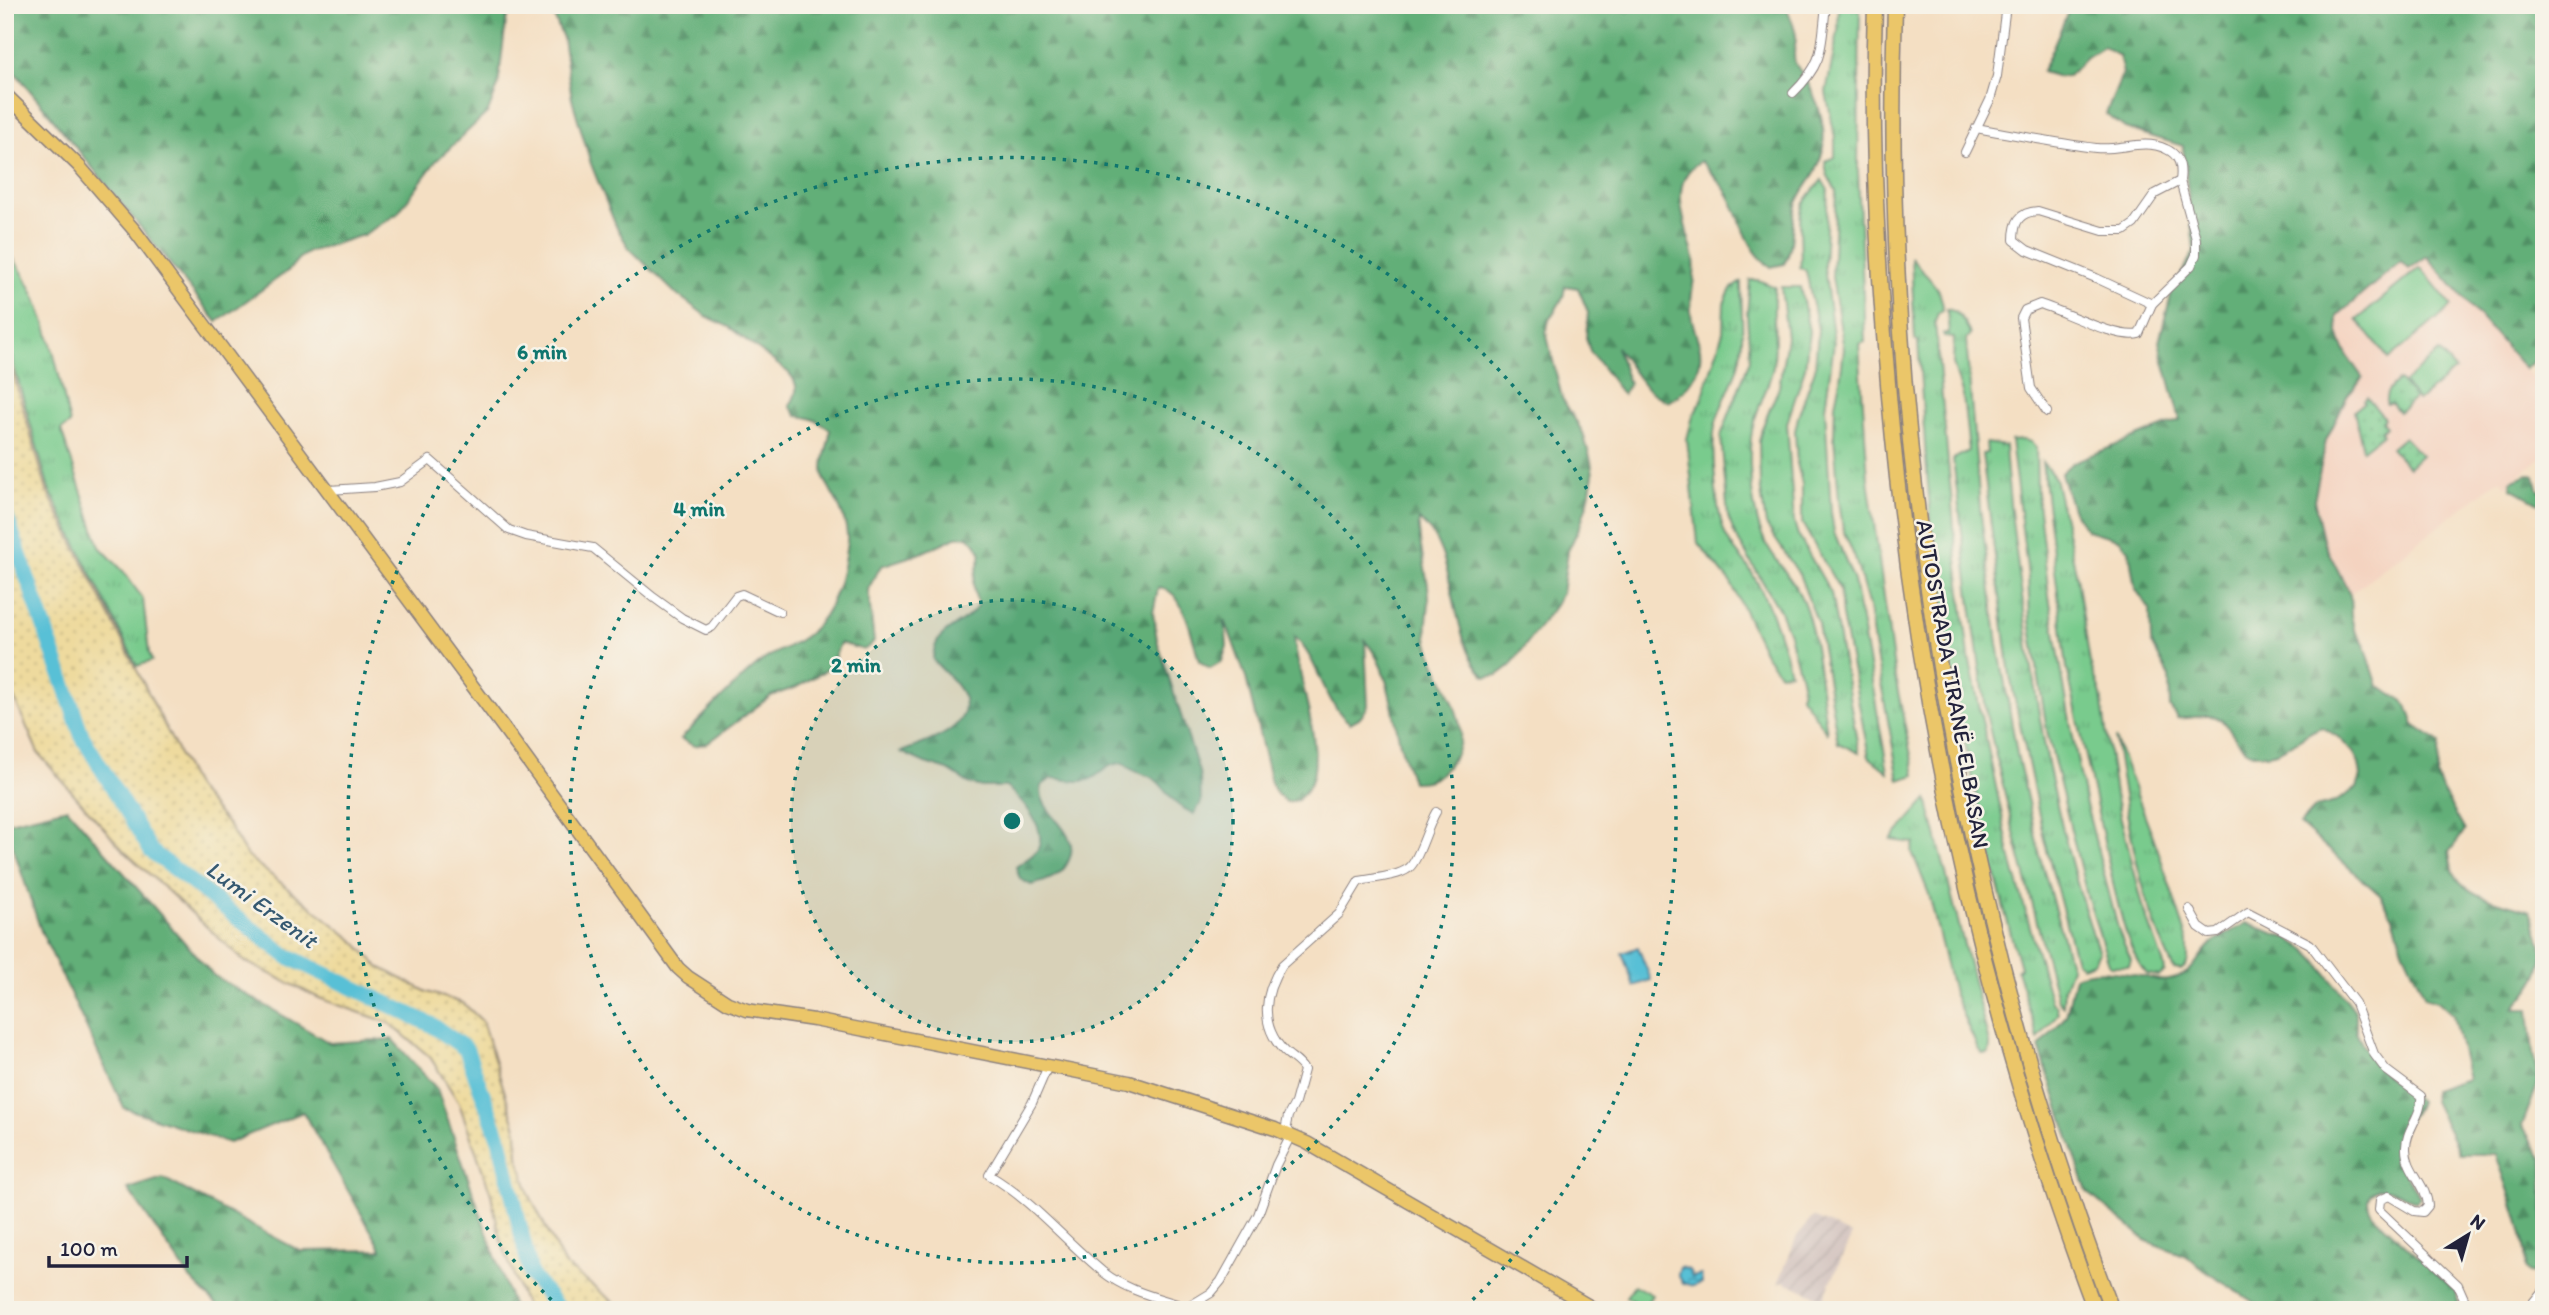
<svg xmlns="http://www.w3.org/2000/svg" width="2549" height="1315" viewBox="0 0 2549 1315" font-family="Itim,sans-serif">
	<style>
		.built { fill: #f4d3c0 }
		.industrial { fill: url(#industrial-furrows) }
		.grass { fill: url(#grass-tufts); stroke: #4e7664; stroke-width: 2 }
		.forest { fill: url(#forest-firs); stroke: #42685a; stroke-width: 2 }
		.sand { fill: url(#sand-dots); stroke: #887e6c; stroke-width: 2 }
		.park { fill: url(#park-dots); stroke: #4e7664; stroke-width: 2 }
		.pitch { fill: #79cb8d; stroke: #4e7664; stroke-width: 2 }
		.water { fill: url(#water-ripples); stroke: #3e7188; stroke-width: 2 }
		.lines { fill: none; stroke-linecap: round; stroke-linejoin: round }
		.river { stroke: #59c0d6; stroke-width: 16 }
		.minor-casing { stroke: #8b807f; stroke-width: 10 }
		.primary-casing { stroke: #8b807f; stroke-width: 15 }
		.motorway-casing { stroke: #8b807f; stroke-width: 17 }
		.minor { stroke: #fff; stroke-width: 8 }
		.primary { stroke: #ebc669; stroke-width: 12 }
		.motorway { stroke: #ebc669; stroke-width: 14 }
		.ring { fill: none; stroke: #0f766e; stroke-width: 3.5; stroke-dasharray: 3.5 7 }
		.labels { text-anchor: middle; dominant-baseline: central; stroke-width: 5; stroke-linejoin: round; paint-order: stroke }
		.street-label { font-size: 23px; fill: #22223b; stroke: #f7f3e8 }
		.water-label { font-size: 24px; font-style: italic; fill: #355971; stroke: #f7f3e8 }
		.centre { fill: #0f766e; stroke: #f7f3e8; stroke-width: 3.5 }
		.ring-label { font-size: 21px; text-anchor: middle; font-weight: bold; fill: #0f766e; stroke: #f7f3e8; stroke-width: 5; stroke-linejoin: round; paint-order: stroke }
	</style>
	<defs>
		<pattern id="industrial-furrows" width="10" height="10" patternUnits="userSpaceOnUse" patternTransform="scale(1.75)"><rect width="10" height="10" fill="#d0c0bc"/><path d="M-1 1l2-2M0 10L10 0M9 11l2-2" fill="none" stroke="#b2a5a2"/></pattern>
		<pattern id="grass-tufts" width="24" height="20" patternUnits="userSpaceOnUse" patternTransform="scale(1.75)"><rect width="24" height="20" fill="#79cb8d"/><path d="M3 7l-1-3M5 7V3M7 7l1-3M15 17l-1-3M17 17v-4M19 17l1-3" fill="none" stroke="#68ae7b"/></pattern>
		<pattern id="forest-firs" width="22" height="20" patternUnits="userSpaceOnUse" patternTransform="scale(1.75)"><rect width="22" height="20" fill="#62af78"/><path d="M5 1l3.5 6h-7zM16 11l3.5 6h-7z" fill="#508e64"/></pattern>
		<pattern id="sand-dots" width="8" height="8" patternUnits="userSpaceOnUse" patternTransform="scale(1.75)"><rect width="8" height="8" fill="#eeda9e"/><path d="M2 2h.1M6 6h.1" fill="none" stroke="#ccbb89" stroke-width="1.8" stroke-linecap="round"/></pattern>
		<pattern id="park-dots" width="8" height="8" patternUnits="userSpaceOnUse" patternTransform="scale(1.75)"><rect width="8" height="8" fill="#79cb8d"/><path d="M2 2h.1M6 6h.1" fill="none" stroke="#68ae7b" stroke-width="1.8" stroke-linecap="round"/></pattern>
		<pattern id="water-ripples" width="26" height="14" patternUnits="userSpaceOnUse" patternTransform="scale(1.75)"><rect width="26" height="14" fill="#59c0d6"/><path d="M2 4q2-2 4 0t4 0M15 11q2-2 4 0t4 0" fill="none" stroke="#499caf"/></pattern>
	</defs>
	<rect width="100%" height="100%" fill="#f7f3e8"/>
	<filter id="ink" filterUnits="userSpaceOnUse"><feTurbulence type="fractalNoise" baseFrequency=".0143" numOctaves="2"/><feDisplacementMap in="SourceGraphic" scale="14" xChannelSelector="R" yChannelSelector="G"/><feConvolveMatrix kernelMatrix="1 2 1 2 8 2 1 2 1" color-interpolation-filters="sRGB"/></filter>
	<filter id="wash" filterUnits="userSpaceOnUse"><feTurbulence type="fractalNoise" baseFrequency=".00686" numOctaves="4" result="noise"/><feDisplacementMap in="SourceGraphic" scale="28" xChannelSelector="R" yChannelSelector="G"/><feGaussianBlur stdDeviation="1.57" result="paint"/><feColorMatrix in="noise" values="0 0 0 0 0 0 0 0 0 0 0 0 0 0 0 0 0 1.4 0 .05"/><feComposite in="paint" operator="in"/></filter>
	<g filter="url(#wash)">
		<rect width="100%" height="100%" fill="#f4dfc3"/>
		<polygon class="built" points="2426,255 2544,391 2544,455 2506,486 2500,479 2350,594 2324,543 2314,500 2326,441 2348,394 2363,378 2348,357 2336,330 2337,316 2402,261"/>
		<polygon class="industrial" points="1813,1217 1852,1235 1823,1299 1783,1281 1778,1284 1797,1236"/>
		<g class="grass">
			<polygon points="1839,5 1860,5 1858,171 1865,342 1859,344 1868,479 1895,677 1915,775 1899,780 1874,645 1869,607 1855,558 1843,530 1839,500 1834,437 1835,404 1840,380 1844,349 1832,277 1836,191 1827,174 1825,161 1835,157 1835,138 1826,92 1838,32"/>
			<path d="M1822,180l6,10 -4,76 10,77 -9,65 6,104 3,20 20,49 34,191 -19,-15 -27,-141 -2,-26 -38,-67v-39l-5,-21 -2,-32 3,-14 17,-48 3,-40 -12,-58 -6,-4c3,-18 -4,-49 4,-64 5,-8 12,-16 18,-23z"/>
			<path d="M5,248c41,48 51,116 65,176l-9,6 39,117 23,24 20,28 6,54 3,8 -15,5 -88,-177 -44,-154z"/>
			<path d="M1911,256c11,19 32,29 32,54l-5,3 -3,9 22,237 12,98 42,202 40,143 5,3 2,8 -20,26 -21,-69 3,-2c-38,-139 -72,-281 -87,-426 -7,-67 -10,-134 -15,-201l-3,-1z"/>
			<path d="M1750,280h8l17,7c-4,26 3,53 -2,80 -4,19 -14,37 -19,55 -8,29 -3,73 4,101 7,29 33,51 45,78 14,34 18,94 24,132l-26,-37 1,-14 -13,-48 -9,-23 -45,-76 -7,-18 -7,-81 29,-77 -3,-44z"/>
			<path d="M1741,282c0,26 4,55 -2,80 -5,21 -17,39 -23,60 -6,21 0,85 7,106 4,16 17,27 26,40 20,33 32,67 41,104l-11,1 -14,-19 -34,-71 -33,-40 -11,-104 6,-23 8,-14 22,-70 1,-29 7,-14z"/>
			<polygon points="1781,287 1800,287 1809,331 1805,368 1787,423 1794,522 1798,535 1831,593 1859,753 1838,743 1818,624 1799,574 1766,525 1760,485 1759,442 1762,428 1779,387 1787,337"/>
			<path d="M1947,309c12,2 19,14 23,26l-4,5 14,168 18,136 19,110 24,106 30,108 -7,19 -1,19 -6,-7 -42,-162 -28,-119 -16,-113 -18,-146 16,-8 -6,-55 -10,-32 1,-26 -10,-1 -1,-3h6z"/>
			<polygon points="2024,440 2031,442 2036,448 2037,493 2049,596 2070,721 2085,801 2119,932 2131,960 2129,966 2110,966 2108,961 2087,896 2047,731 2030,621 2028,577 2011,441"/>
			<path d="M1986,443l19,3c3,53 11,106 18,158 15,119 36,235 76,348l-5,10 -12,4 -6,-4 -32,-123 -34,-163 -28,-222 5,-1z"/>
			<path d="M2042,462l13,16 22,99 13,86 11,32 14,100 28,111 21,59 1,7 -6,4 -12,-2c-18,-18 -27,-62 -33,-86l-47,-220z"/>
			<path d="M2115,738l42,109 31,94v19l-2,6 -5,4 -7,-1c-36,-72 -47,-152 -59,-231z"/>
			<polygon points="1927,799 1990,1047 1989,1053 1983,1054 1978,1049 1953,993 1929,894 1912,852 1914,843 1891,840"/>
		</g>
		<g class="forest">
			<polygon points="5,5 511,5 506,21 498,86 488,112 436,161 397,214 363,235 309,252 298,259 289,270 217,322 20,78 5,63"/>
			<path d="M549,5h1237c3,11 9,20 10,31 0,10 -4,16 -1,26 2,6 6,9 9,14 14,24 24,50 18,77 -5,25 -20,34 -26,53 -6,20 -1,40 -12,58l-13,3c-24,-16 -29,-47 -42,-71 -7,-13 -18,-24 -28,-35 -37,21 -13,67 -7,98 3,18 -5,37 -3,54 1,11 5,21 8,31 6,25 -9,46 -30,57 -26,-7 -37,-34 -53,-54l13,37 -6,11 -33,-44 -4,-13 2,-26 -10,-24 -13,-2 -2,12 -14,22 -3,12 16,66 21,35 8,28 2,14 -5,26 -8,25 -12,25 -6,42 -6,11 -46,62 -12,9 -12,2c-40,-37 -26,-128 -67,-157 -2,26 10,53 10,79 0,15 -5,28 -1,43 8,36 54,87 20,124 -11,12 -19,17 -36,16 -4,-15 -10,-28 -13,-43 -7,-32 -11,-73 -34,-98l3,65 -7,11 -11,6c-28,-22 -30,-62 -56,-87 2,37 31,113 17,146 -3,7 -8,12 -13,18l-12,2 -9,-8 -6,-11 -25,-105 -21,-58 2,26 -5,15 -12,7 -11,-7c-5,-18 -13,-59 -30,-70 -3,-2 -8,-2 -11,-3l-5,25 4,27 43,135 1,28 -7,11c-7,-4 -15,-7 -20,-13 -7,-7 -11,-16 -20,-22 -13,-8 -18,-3 -30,-16 -21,1 -20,11 -36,17 -11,3 -24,-1 -36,-2l-11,8c0,4 0,8 1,11 5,22 42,38 25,67 -7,13 -22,18 -36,21l-11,-6 -4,-12c7,-6 18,-11 22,-18 10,-21 -17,-51 -32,-62h-24l-12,-3 -22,-14 -23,-7 -24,-11c20,-8 71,-21 63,-53 -4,-14 -21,-28 -31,-39 0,-34 32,-32 45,-55 -2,-7 -5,-15 -4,-23 2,-23 17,-25 -6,-46l-12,1 -35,16 -40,13 -13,23 6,53 -10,8 -24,-7 -9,24 -34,20 -26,9 -63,47 -14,3 -13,-7c24,-25 54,-57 81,-78 14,-10 33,-16 46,-27 27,-23 35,-60 39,-92 1,-18 -7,-36 -16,-51 -2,-5 -6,-9 -7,-14 -4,-17 6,-31 6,-47 -11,-9 -19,-13 -33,-14l-7,-10c8,-14 9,-21 -1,-33l-60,-46 -23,-11 -32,-24 -45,-44 -13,-22 -25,-62 -19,-65 -9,-61z"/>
			<path d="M2071,5h473v347l-19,17 -98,-113 -18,13 -8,-8 -64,55c-2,24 12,43 26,62l-15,16 -22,47 -12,59 10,43 26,51 1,21 3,14 11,17 13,40 24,14 5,5 7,20 26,18 -3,33 5,14 23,41 -16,21c3,47 46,46 81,59 19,49 18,59 -17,98h16l4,45 6,27 -17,45 21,33 1,114 -2,2 -13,-2 -4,-5c4,-28 -20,-86 -29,-114h-36l-26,-53 -1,-11 35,-11 -15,-64 -14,-13 -14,-5 -22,-48 -10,-32 -13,-22 -80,-71 16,-17 19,-5 22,-14 4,-12 -2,-12 -6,-12 -15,-15 -16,-10c-20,6 -36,27 -58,27 -31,1 -29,-31 -49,-37 -12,-4 -25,3 -38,1l-7,-11 -1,-30 -18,-35 -1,-32 -15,-22 -6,-38 -10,-11 -33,-9 -14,-21 -11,-36 12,-11 107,-42 -21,-78 13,-52 22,-39 -11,-105 -58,-18 -19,-14 17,-41 -4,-17 -16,-9 -16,10 -19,19 -9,1 -17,-5z"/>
			<polygon points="2529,474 2535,476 2538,489 2544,493 2544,506 2512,488 2511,481"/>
			<polygon points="67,808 213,975 330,1043 392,1039 437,1089 514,1310 222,1310 190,1278 128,1189 163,1178 300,1251 382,1250 303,1112 229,1143 124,1108 41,931 5,823"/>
			<path d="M2246,923l43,16 16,10 10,10 41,53v19l15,30 18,18 30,22c-3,11 -8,16 -14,24 -18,29 1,49 15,72l-4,5 -24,-12 -14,-2c-12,6 -12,15 -6,26l79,73 4,4 4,13 -12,3 -13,-2 -64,2 -26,3h-78l-55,-35 -25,-19 -39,-15 -60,-49 -48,-145 27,-31 9,-40c19,-9 51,-3 71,1 8,1 14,5 22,3 28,-7 24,-16 41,-34 9,-9 26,-16 37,-23z"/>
		</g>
		<polygon class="sand" points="5,346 47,491 196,788 229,826 247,856 352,939 379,967 427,992 463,1003 482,1021 517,1131 518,1156 529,1194 564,1264 619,1306 630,1310 526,1308 501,1241 491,1194 459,1103 430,1057 389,1023 319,998 244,961 123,850 38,753 5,677"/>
		<g class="park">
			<path d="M2399,380l16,18 -16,14 -7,-8h-6c-1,-13 4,-16 13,-24z"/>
			<polygon points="2367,397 2384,418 2382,421 2386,426 2381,431 2383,434 2363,450 2354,411 2365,402 2364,400"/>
			<polygon points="2404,437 2421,455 2408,467 2391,448"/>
		</g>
		<g class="pitch">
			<polygon points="2420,267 2452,306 2389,359 2357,320"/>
			<polygon points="2439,352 2455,370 2418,401 2403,383"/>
			<polygon points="1634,1285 1652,1295 1644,1308 1626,1297"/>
		</g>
		<g class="water">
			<polygon points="1638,947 1651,980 1634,986 1622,953"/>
			<polygon points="1680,1267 1689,1270 1692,1277 1701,1275 1702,1283 1693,1286 1683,1283 1678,1275"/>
		</g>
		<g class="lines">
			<polyline class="river" points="5,513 82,736 151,851 287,956 432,1025 466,1049 500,1141 531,1275 559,1310"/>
		</g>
	</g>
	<g filter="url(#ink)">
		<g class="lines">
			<defs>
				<g id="minor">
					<path d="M1793,93c32,-31 28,-46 33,-88"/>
					<path d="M1976,128c40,7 80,15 120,20 24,3 47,-10 70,1 14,6 16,18 14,32l-25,13 -21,30 -10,7h-21l-65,-20c-19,1 -24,11 -24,29l13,10 69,28 56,26"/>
					<polyline points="1965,152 1990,100 1997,76 2006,5"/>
					<path d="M2047,412l-16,-24 -10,-70 4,-8 15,-6c23,7 78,36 99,30l13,-30 39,-38 5,-11v-16l-16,-58"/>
					<polyline points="329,490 375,487 400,482 430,460 509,530 526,536 593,548 653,597 682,618 706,630 712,627 736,596 742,594 780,612"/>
					<path d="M2189,909l10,18 10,7 9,-1 30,-21 62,32 45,59 19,51 12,16 35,26c2,19 -16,34 -15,53 0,21 21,36 22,57l-5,6 -9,-1 -25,-15 -9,4 -1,10 79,75 11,25"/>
					<path d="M1048,1066l-16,37 -43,72c43,25 76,66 114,97 27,21 58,26 89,37"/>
					<path d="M1188,1307l23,-14 10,-12 37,-66 18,-50 15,-30 -5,-9 2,-10 7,-13 9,-33c-4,-8 -13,-12 -20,-19 -25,-26 -20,-58 -2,-86l57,-51 20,-33c14,-3 38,-4 50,-13 10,-8 19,-43 27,-56"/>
					<polyline points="1565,1310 1574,1297"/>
					<polyline points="2527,1310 2544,1289"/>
					<polyline points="2534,1310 2544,1307"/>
				</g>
				<polyline id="primary" points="5,94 79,166 135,231 503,727 678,968 688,977 728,1003 747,1010 814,1020 1129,1082 1275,1129 1307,1143 1596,1310"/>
				<g id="motorway">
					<path d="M1875,5c-4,119 1,236 11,354 25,328 93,643 209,951"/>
					<path d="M1895,5c-14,435 62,898 217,1305"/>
				</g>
			</defs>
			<use href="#minor" class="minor-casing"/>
			<use href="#primary" class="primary-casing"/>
			<use href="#motorway" class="motorway-casing"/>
			<use href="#minor" class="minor"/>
			<use href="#primary" class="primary"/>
			<use href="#motorway" class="motorway"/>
		</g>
	</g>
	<circle cx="1012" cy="821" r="221" fill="#0f766e" fill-opacity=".12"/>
	<g class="ring">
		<circle cx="1012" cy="821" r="221"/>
		<circle cx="1012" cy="821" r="442"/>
		<path d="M559 1307A664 664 0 1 1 1465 1307"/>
	</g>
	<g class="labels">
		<g class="street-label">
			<text transform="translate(1953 684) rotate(80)">AUTOSTRADA TIRANË-ELBASAN</text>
		</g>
		<g class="water-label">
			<text transform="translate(262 904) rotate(36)">Lumi Erzenit</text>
		</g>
	</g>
	<circle cx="1012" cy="821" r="10" class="centre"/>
	<g class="ring-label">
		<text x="542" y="359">6 min</text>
		<text x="699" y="516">4 min</text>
		<text x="856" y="672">2 min</text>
	</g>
	<rect width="2549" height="1315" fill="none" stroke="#f7f3e8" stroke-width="28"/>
	<g transform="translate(2468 1235) rotate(37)" stroke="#f7f3e8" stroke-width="5" paint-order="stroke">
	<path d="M0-5L12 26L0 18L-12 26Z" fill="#22223b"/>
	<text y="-10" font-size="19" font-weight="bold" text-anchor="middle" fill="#22223b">N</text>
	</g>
	<path d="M49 1256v10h138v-10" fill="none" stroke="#22223b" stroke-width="3.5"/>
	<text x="60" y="1256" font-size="21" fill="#22223b" stroke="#f7f3e8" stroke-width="5" paint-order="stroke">100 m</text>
</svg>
